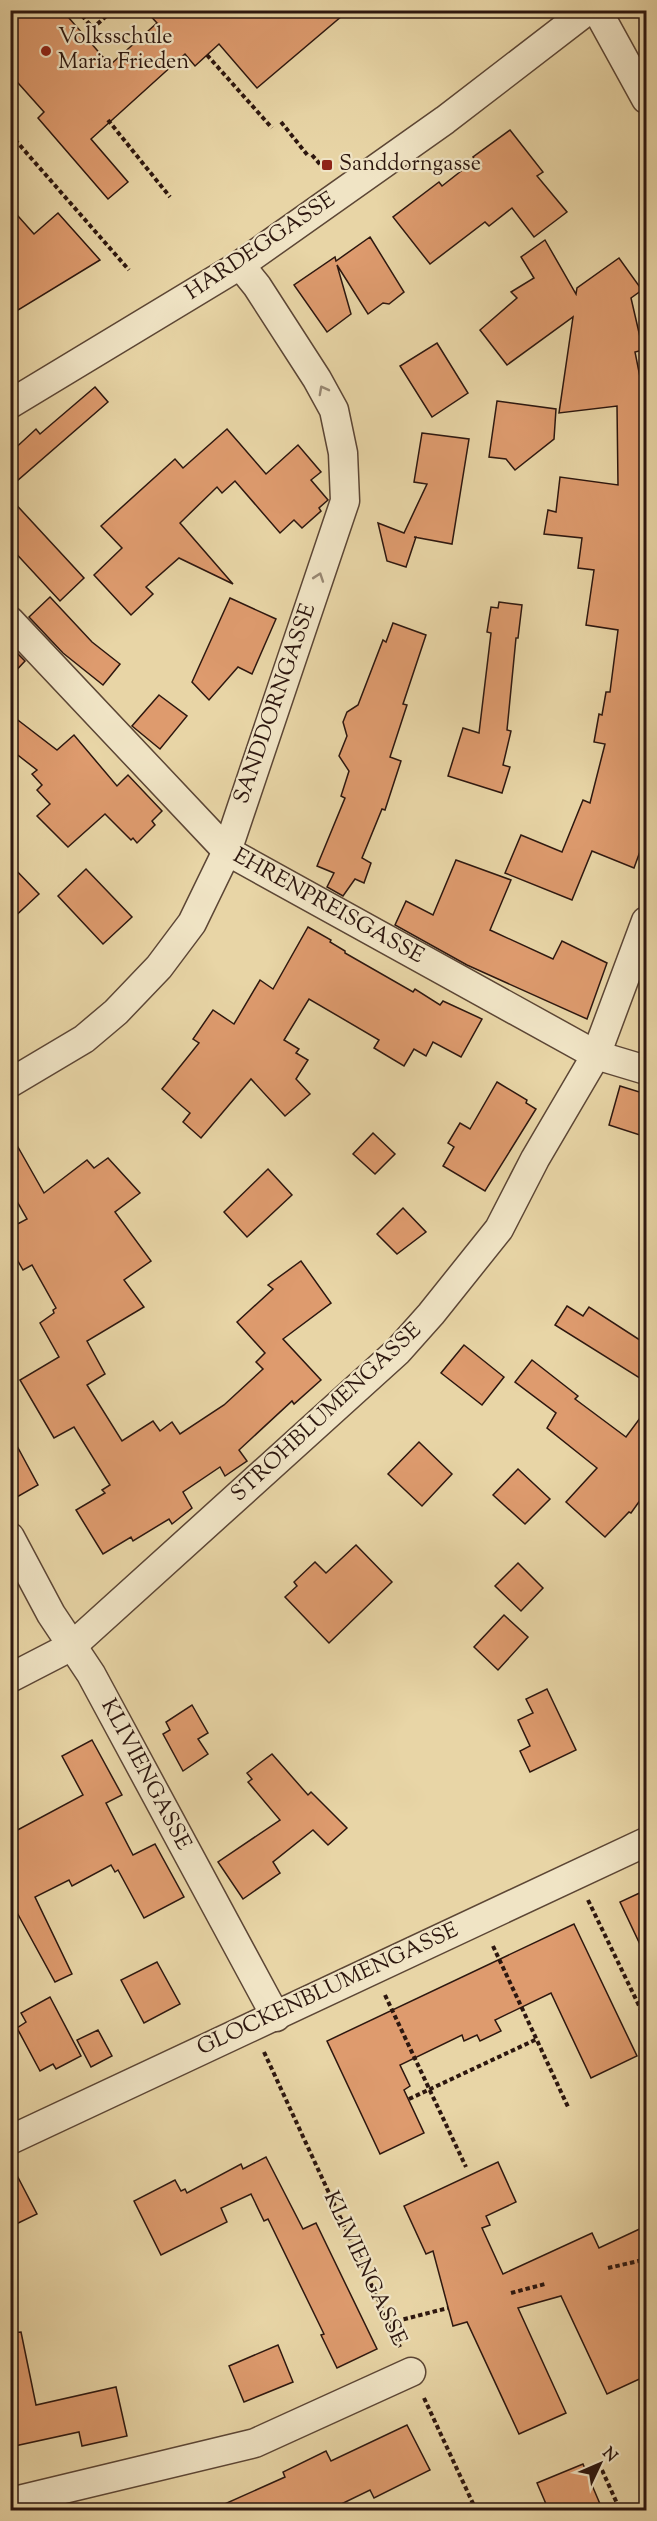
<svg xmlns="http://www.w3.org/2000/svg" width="657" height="2521" viewBox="0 0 657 2521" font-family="'Sorts Mill Goudy',serif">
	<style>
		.building { fill: #de9b6e; stroke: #2d170f; stroke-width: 1.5 }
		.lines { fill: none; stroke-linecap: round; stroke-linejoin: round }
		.minor-casing { stroke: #5c4635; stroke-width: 31 }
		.path { stroke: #2d170f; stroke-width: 4; stroke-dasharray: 4.5 3; stroke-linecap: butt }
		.minor { stroke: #f0e4c5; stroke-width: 28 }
		.oneway { stroke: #988873 }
		.poi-dot { fill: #8f2418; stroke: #f0e4c5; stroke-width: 2 }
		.labels { text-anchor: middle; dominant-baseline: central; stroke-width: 4.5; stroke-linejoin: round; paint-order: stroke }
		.poi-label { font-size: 22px; fill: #2d170f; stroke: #f0e4c5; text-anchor: start }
		.street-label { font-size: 22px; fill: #2d170f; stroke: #f0e4c5 }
	</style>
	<rect width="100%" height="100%" fill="#e8d5a6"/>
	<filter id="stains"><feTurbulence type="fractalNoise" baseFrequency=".00333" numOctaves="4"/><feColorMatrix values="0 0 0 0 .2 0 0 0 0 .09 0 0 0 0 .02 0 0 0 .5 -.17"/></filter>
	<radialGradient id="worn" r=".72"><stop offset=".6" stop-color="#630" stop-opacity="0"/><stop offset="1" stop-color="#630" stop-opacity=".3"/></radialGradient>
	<g class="building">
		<polygon points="10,10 62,10 110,65 157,23 145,10 349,10 257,88 219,44 195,66 185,54 91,139 128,182 108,199 38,118 44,112 10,74"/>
		<polygon points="510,130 543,172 537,176 567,212 534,237 512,208 489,226 485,222 430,264 393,217 439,182 442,186 475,160 473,157"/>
		<polygon points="10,207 34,234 58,213 100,260 10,315"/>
		<polygon points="370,237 404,292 389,304 383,303 368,314 337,265 351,314 327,332 294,285 335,257 336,261"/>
		<polygon points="545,240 576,294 577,288 619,258 642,290 631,298 643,350 635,352 646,407 646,797 642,818 646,820 646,835 634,868 592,851 572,900 505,873 521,835 562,852 583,800 590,803 605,744 594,742 599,714 602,715 606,692 610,692 618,630 586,625 594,570 578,568 582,538 544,534 548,510 556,512 560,477 618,485 617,406 559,413 573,317 507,365 480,330 517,298 511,292 534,278 521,257"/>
		<polygon points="437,343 468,393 432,417 400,366"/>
		<polygon points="95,387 108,402 10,487 10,453 36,429 40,434"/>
		<polygon points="497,401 556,409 554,439 515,470 506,459 489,457"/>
		<polygon points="227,429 266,474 298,445 321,472 311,480 328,500 319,508 321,511 302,528 294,520 280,533 235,481 222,493 217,487 180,523 233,584 179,558 146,587 153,594 131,615 94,575 122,548 101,526 175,459 183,468"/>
		<polygon points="422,433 469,439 452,544 414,537 416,537 406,567 387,561 378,523 404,533 427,484 414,482"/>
		<polygon points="10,498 84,578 60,601 10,547"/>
		<polygon points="50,597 92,642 120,664 103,685 63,653 29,617"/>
		<polygon points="230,598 276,619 252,674 238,667 209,700 192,682"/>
		<polygon points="499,602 522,605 518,638 516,638 507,730 511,731 503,765 510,767 502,793 448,776 463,728 479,733 491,633 487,632 491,607 498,608"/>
		<polygon points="393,623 426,635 403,704 407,705 390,757 401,761 385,810 382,809 362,858 371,863 364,883 355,879 343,896 327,887 334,873 317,866 345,798 341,796 349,771 339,756 347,736 343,722 347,712 358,705 383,640 386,642"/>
		<polygon points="10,646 25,661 10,677"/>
		<polygon points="159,695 187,716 160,749 132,726"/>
		<polygon points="10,714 57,750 74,735 117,786 128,775 162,811 152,821 155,825 137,843 133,838 131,840 105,814 68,847 37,816 50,804 37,790 42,785 32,774 37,770 10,749"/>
		<polygon points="456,860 511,880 490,930 553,959 562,941 607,963 587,1019 467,965 395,925 406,901 433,915"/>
		<polygon points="10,864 39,894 10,921"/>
		<polygon points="86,869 132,917 103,944 58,896"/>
		<polygon points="308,927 331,940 330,942 345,951 345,953 413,992 415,989 440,1005 443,1001 482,1019 461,1057 433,1042 426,1056 414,1049 404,1066 374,1048 379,1040 309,999 284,1040 299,1049 296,1053 308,1060 296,1079 310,1094 285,1116 251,1079 201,1138 183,1122 190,1113 162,1089 199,1043 193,1039 213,1010 234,1024 260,980 273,989"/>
		<polygon points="497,1082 527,1100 526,1103 536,1109 485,1191 443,1166 454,1147 448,1143 460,1123 470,1129"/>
		<polygon points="620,1086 646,1094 646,1137 609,1125"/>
		<polygon points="10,1133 44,1193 87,1160 94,1168 108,1158 140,1193 115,1212 151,1261 124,1280 144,1307 87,1341 105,1374 87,1385 122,1441 153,1421 160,1431 172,1422 180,1434 224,1405 263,1369 256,1362 265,1353 237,1322 273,1289 268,1285 301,1261 331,1303 283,1339 321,1380 294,1404 292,1401 239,1450 247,1461 225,1476 220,1467 183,1492 192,1508 172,1524 169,1519 133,1541 131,1537 103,1554 76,1510 105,1493 102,1490 110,1485 74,1427 54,1438 20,1380 59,1357 40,1323 54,1313 53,1310 56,1308 32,1265 23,1270 10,1247 10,1228 27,1219 10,1189"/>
		<polygon points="373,1133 395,1154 375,1174 353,1154"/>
		<polygon points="268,1169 292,1195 247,1237 224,1212"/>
		<polygon points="403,1208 426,1232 397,1254 377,1234"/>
		<polygon points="567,1306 583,1316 589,1307 646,1344 646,1382 555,1325"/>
		<polygon points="464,1345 504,1377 482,1405 441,1373"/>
		<polygon points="532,1360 578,1396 575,1399 626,1437 646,1410 646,1492 631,1513 629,1512 605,1537 566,1502 597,1468 547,1428 556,1413 515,1382"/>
		<polygon points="10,1433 38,1485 17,1497 10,1484"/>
		<polygon points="419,1442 452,1474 422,1506 388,1474"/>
		<polygon points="518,1469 550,1499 525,1524 493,1495"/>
		<polygon points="356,1545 392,1582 329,1643 285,1597 297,1586 294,1582 315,1562 326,1573"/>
		<polygon points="518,1563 543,1588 521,1611 495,1586"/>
		<polygon points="504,1615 528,1637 498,1670 474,1647"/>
		<polygon points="547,1689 576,1750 530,1772 520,1751 530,1746 518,1720 533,1713 526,1699"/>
		<polygon points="192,1705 208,1733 198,1739 208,1754 183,1771 163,1734 170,1730 166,1722"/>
		<polygon points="92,1740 122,1795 106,1803 133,1855 155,1844 184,1897 144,1918 118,1870 115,1872 111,1865 72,1886 69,1880 35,1897 72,1974 55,1982 21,1920 14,1907 10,1909 10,1834 83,1795 62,1756"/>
		<polygon points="272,1754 308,1795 311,1792 347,1828 328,1845 313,1830 273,1862 280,1873 243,1899 218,1862 280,1820 248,1782 252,1779 247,1773"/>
		<polygon points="646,1890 646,1957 620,1902"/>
		<polygon points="574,1924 637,2056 591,2078 551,1993 495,2020 501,2031 480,2041 477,2035 464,2041 462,2035 400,2065 410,2086 404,2090 424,2133 380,2154 327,2041"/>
		<polygon points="157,1962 180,2004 144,2023 121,1980"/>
		<polygon points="50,1997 81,2056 56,2069 53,2064 40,2071 17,2028 26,2022 21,2013"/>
		<polygon points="98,2030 112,2056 91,2067 77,2040"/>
		<polygon points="266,2157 303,2229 316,2223 377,2349 337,2368 321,2335 324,2334 268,2219 264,2221 251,2194 221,2208 227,2222 161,2255 134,2201 175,2180 181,2191 185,2189 187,2193 241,2164 243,2169"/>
		<polygon points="10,2162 37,2214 10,2227"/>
		<polygon points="498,2162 516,2202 486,2216 490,2225 482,2228 503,2274 592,2233 599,2248 646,2226 646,2376 607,2394 561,2296 518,2308 566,2413 519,2434 467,2322 453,2326 433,2251 426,2254 404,2206"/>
		<polygon points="21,2332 36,2405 116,2387 127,2436 82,2446 79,2432 10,2447 10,2333"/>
		<polygon points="278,2345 293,2382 244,2402 229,2366"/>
		<polygon points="407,2425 430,2470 374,2498 370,2490 327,2511 209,2511 285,2477 283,2472 326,2451 331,2461"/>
		<polygon points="583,2464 603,2511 549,2511 537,2483"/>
	</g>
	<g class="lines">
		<defs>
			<g id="minor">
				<polyline points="597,10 646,99"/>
				<polyline points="10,404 240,265 445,120 588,10"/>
				<polyline points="10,621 227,851 596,1055 646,1070"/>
				<polyline points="10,1083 84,1039 116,1012 159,967 192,923 227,851 345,501 343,453 334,410 317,379 257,286 240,265"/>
				<polyline points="10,1537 51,1614 91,1674 276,2017"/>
				<polyline points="10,1678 72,1646 398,1351 431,1314 499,1229 535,1159 596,1055 646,921"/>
				<polyline points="10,2140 646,1842"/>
				<polyline points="10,2502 255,2443 411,2372"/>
			</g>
		</defs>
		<use href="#minor" class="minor-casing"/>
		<g class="path">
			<polyline points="77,10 93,28 113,10"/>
			<polyline points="164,10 164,11"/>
			<polyline points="207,55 272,128"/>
			<polyline points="108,120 170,197"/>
			<polyline points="281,122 309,157"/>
			<polyline points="10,134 129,270"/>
			<polyline points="312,155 325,170"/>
			<polyline points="588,1900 646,2020"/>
			<polyline points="493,1946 569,2109"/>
			<polyline points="385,1995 466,2167"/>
			<polyline points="264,2052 400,2347"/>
			<polyline points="409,2099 537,2039"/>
			<polyline points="608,2268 643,2260"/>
			<polyline points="511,2293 545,2284"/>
			<polyline points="389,2323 448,2308"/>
			<polyline points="424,2398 476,2510"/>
			<polyline points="602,2470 620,2510"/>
		</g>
		<use href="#minor" class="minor"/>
	</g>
	<defs><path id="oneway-chevron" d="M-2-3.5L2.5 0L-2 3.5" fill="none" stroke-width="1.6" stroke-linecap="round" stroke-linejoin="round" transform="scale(1.5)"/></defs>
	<g class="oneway">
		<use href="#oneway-chevron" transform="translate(323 390) rotate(-118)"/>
		<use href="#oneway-chevron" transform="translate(319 577) rotate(-71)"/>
	</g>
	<g class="poi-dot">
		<circle cx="46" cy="51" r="6"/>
		<rect x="321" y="159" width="12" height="12" rx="3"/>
	</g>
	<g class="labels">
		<g class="poi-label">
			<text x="58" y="38">Volksschule<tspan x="58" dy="25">Maria Frieden</tspan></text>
			<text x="339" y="165">Sanddorngasse</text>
		</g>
		<g class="street-label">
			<text transform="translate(261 247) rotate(-34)">HARDEGGASSE</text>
			<text transform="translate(276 704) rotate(-71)">SANDDORNGASSE</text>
			<text transform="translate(328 907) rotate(29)">EHRENPREISGASSE</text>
			<text transform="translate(327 1413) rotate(-43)">STROHBLUMENGASSE</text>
			<text transform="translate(145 1775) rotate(62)">KLIVIENGASSE</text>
			<text transform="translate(328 1990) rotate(-25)">GLOCKENBLUMENGASSE</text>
			<text transform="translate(364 2269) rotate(65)">KLIVIENGASSE</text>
		</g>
	</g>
	<rect width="657" height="2521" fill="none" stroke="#e8d5a6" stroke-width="36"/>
	<rect x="12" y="12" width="633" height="2497" fill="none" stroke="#2d170f" stroke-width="3"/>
	<rect x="18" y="18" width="621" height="2485" fill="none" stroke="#2d170f" stroke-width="1.5"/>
	<g transform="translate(600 2464) rotate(46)" stroke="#f0e4c5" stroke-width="4.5" paint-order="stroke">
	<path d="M0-4.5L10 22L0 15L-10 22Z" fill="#2d170f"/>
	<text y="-9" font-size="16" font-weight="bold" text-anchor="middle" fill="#2d170f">N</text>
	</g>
	<rect width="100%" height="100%" filter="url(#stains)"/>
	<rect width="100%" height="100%" fill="url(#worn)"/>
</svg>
